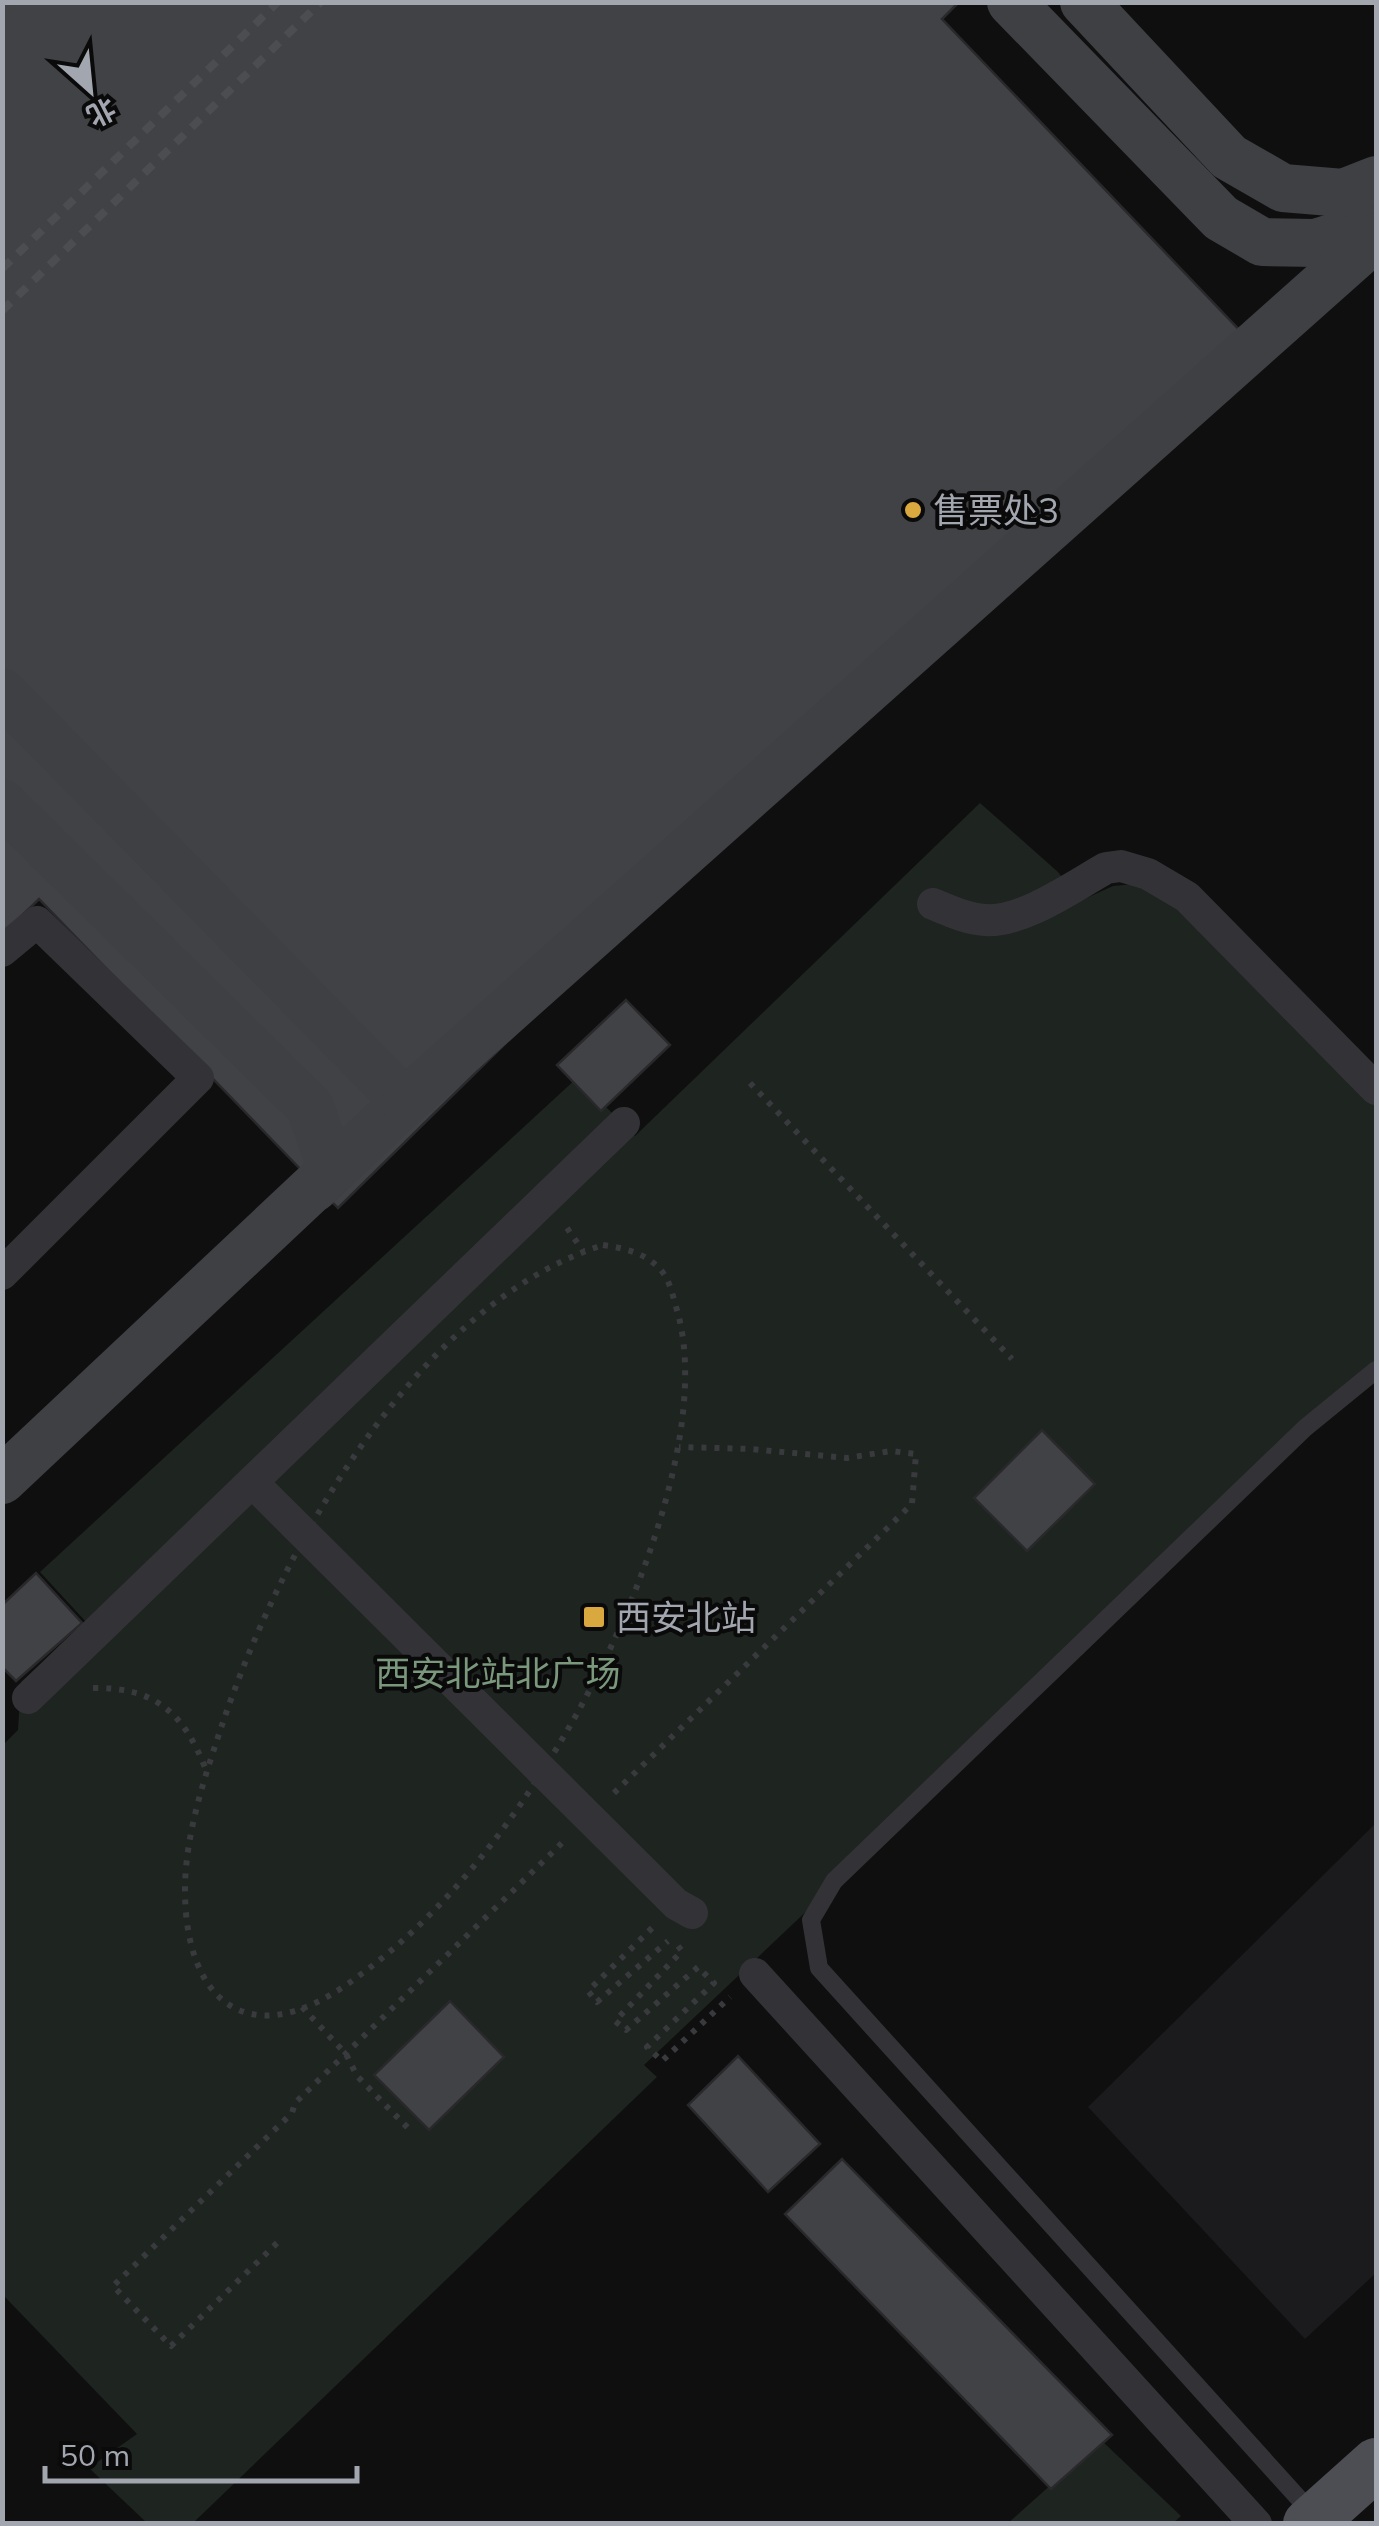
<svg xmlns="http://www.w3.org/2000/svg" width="1379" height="2526" viewBox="0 0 1379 2526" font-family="Mulish,'Noto Sans SC',sans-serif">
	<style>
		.built { fill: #1b1b1d }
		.green { fill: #1e241f }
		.building { fill: #414245; stroke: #29292c; stroke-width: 2.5 }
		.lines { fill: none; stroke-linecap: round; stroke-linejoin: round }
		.path { stroke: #393a3d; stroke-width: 6; stroke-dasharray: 5 8; stroke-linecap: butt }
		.lane { stroke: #333337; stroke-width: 18 }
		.street { stroke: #333337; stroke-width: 32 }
		.secondary { stroke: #3f4044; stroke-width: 48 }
		.primary { stroke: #4d4e53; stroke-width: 52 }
		.rail { stroke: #4c4d51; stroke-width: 8; stroke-dasharray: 12 10; stroke-linecap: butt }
		.secondary-bridge { stroke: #3f4044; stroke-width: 48 }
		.poi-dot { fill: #d9a83e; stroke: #0a0a0b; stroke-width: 4 }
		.labels { text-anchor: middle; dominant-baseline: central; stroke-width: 8; stroke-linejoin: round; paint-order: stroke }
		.poi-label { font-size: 35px; fill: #a2a6af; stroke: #0a0a0b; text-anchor: start }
		.park-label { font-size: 35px; fill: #7b987d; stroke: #0a0a0b }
	</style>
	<rect width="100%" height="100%" fill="#0f0f10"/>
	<polygon class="built" points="1376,1823 1376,2273 1305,2339 1088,2107"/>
	<g class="green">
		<polygon points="980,803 1058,872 1080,901 1113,886 1135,884 1179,906 1376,1104 1376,1372 644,2065 657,2077 193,2523 147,2523 89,2468 137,2434 3,2295 3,1745 18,1730 21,1682 87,1623 40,1572 577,1078 635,1136"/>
		<polygon points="1101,2440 1181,2516 1172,2524 1007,2524"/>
	</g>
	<g class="building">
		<polygon points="2,2 959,2 942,19 1246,337 566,984 338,1208 39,899 2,935"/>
		<polygon points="626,1000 670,1045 601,1111 557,1065"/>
		<polygon points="1042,1430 1095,1484 1027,1551 974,1498"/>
		<polygon points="36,1573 82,1623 16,1681 2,1667 2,1605"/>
		<polygon points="450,2001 504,2057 429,2130 374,2075"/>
		<polygon points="738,2056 820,2144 768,2192 688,2105"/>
		<polygon points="842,2159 1112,2435 1051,2489 785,2214"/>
	</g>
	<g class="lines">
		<g class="path">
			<polyline points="750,1083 1012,1359"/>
			<polyline points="567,1228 583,1251"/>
			<path d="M603,1245c20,3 39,7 54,21 13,12 15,28 20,44 35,121 -50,321 -113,426 -56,95 -126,186 -218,249 -98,68 -161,16 -161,-95 0,-54 19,-111 36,-162 59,-177 194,-423 382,-483z"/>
			<path d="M93,1688c62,-1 91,25 113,82"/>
			<polyline points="614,1793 912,1504 916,1454 891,1451 847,1458 751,1449 679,1447"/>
			<polyline points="652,1928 588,1991 597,2002 668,1941"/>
			<polyline points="678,1946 682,1951 615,2021 626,2030 698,1967 714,1983 647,2047 662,2061 730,1997"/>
			<polyline points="302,2007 346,2054 357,2076 409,2129"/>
			<polyline points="277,2243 171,2346 113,2286 292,2113 295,2103 562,1843"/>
		</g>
		<polyline class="lane" points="1312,2513 819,1968 811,1920 834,1881 1305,1428 1376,1370"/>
		<g class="street">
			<path d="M933,904c17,7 34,15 52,16 37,3 89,-34 121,-52l15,-2 27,8 39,23 189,192"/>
			<polyline points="2,951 37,922 198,1078 2,1274"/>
			<polyline points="252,1482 676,1904 692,1913"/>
			<polyline points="28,1698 624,1123"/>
			<polyline points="755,1974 1256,2524"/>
		</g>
		<g class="secondary">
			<polyline points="1011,2 1221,218 1262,242 1316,243 1376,224"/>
			<polyline points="1084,2 1229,157 1283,188 1343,193 1376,180"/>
			<polyline points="2,692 405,1102 314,1188"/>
			<polyline points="2,803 310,1107 332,1170 2,1480"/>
		</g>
		<polyline class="primary" points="1309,2524 1376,2464"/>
		<g class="rail">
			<polyline points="2,269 278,2"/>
			<polyline points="2,311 321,2"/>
		</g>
		<polyline class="secondary-bridge" points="405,1102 1376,237"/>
	</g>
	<g class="poi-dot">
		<circle cx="913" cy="510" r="10"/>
		<rect x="582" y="1605" width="24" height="24" rx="5"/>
	</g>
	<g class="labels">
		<g class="poi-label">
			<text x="933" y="510">售票处3</text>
			<text x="616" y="1617">西安北站</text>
		</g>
		<g class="park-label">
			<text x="498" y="1673">西安北站北广场</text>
		</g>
	</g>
	<rect width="1379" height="2526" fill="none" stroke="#a2a6af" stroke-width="10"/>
	<g transform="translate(90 90) rotate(153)" stroke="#0a0a0b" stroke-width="8" paint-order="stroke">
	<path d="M0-8L18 38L0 25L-18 38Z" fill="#a2a6af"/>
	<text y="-15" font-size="28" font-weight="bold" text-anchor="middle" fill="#a2a6af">北</text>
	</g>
	<path d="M45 2466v15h312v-15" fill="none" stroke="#a2a6af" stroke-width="5"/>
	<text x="60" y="2466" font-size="30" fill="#a2a6af" stroke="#0a0a0b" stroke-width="8" paint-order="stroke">50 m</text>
</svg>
